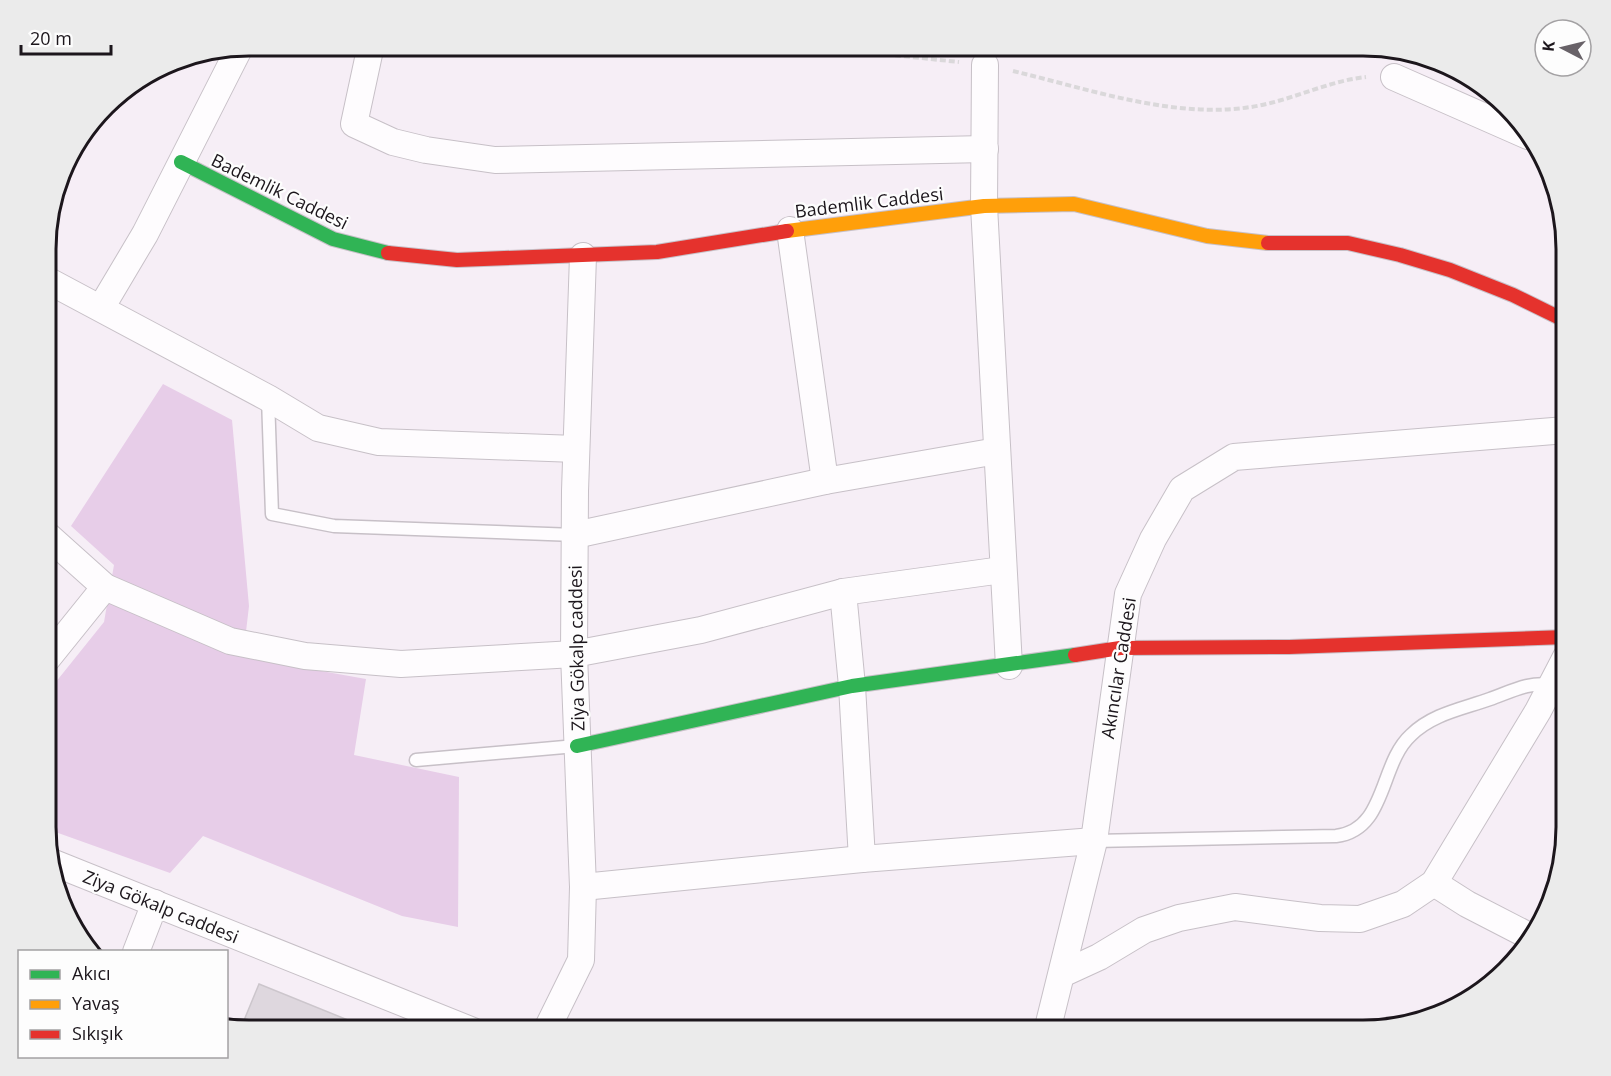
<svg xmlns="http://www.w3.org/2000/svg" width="1611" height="1076" viewBox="0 0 1611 1076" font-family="'Open Sans',sans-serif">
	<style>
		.green { fill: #e7cde8 }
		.building { fill: #ded7de; stroke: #ccc6cc; stroke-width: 1.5 }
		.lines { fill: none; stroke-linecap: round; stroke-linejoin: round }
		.lane-casing { stroke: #c7c0c7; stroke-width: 15 }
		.street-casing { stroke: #c7c0c7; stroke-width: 28 }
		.fast-casing { stroke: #c7c0c7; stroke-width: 16 }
		.slow-casing { stroke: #c7c0c7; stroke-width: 16 }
		.jam-casing { stroke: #c7c0c7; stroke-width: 16 }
		.path { stroke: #dad8da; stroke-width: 4; stroke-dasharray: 6 3; stroke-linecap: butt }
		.lane { stroke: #fefcfe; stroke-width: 12 }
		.street { stroke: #fefcfe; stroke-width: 26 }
		.fast { stroke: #30b455; stroke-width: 14 }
		.slow { stroke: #ff9f0a; stroke-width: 14 }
		.jam { stroke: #e5322d; stroke-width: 14 }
		.labels { text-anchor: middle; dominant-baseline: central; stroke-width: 4.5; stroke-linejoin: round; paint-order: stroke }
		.street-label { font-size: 18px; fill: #1c161c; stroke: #fdfdfd }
		.rim { fill: none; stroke: #1c161c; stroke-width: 3 }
	</style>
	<rect width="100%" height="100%" fill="#f6eef6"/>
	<polygon class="green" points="163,384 232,420 249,606 243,657 366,679 354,755 459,777 458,927 402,916 203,836 170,873 47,829 47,693 104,622 114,565 71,526"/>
	<polygon class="building" points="259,984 375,1031 240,1030"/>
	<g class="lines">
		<defs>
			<g id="lane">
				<polyline points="268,398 272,514 334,526 575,535"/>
				<polyline points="416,760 576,746"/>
				<path d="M1094,841l242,-5c51,-6 43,-72 75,-101 21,-21 51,-26 79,-36 20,-7 40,-18 61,-14"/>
			</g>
			<g id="street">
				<polyline points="371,45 354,124 393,142 426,150 495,160 985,149"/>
				<polyline points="985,65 984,206 1009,666"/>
				<polyline points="1394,77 1528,136"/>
				<polyline points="790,230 825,481"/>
				<polyline points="47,280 268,398 318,428 379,442 576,449"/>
				<polyline points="101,308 145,234 240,47"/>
				<polyline points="47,535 105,587 230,641 305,656 401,664 574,654 701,630 843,592 1002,570"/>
				<polyline points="575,535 825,481 997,451"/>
				<polyline points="843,592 852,686 862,859"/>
				<polyline points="47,659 105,587"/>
				<polyline points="49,861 473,1031"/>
				<polyline points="1434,883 1467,904 1533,938"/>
				<polyline points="583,887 862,859 1094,841"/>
				<polyline points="136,952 155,903"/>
				<polyline points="1062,974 1099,957 1144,930 1179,918 1235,907 1320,918 1360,919 1403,904 1434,883 1538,711 1566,657"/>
				<polyline points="546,1031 581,960 583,887 574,654 575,491 583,256"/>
				<polyline points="1047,1031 1094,841 1128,594 1153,539 1182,489 1234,457 1566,430"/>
			</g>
			<g id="fast">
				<polyline points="181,162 333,239 388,253"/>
				<polyline points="577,746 852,686 1075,655"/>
			</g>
			<polyline id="slow" points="787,231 984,206 1074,204 1207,236 1268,243"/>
			<g id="jam">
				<polyline points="1268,243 1348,243 1400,255 1450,270 1513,295 1566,321"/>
				<polyline points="388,253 457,260 657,252 787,231"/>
				<polyline points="1075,655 1120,648 1289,647 1566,637"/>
			</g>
		</defs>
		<use href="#lane" class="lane-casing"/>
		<use href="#street" class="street-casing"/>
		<use href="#fast" class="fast-casing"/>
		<use href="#slow" class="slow-casing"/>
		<use href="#jam" class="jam-casing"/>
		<g class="path">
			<polyline points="833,45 873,53 959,62"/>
			<path d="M1013,71c76,18 160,48 238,36 40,-6 76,-26 115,-30"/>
		</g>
		<use href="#lane" class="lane"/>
		<use href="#street" class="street"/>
		<use href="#fast" class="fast"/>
		<use href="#slow" class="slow"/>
		<use href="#jam" class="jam"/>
	</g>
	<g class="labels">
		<g class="street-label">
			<text transform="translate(280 191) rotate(26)">Bademlik Caddesi</text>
			<text transform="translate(869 202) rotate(-7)">Bademlik Caddesi</text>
			<text transform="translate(576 648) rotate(-91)">Ziya Gökalp caddesi</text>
			<text transform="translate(1118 668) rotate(-81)">Akıncılar Caddesi</text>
			<text transform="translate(161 906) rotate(22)">Ziya Gökalp caddesi</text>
		</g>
	</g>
	<path d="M0 0H1611V1076H0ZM249 56H1363A193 193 0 0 1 1556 249V827A193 193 0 0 1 1363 1020H249A193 193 0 0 1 56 827V249A193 193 0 0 1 249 56Z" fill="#ebebeb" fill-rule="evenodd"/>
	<path class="rim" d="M249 56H1363A193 193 0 0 1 1556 249V827A193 193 0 0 1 1363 1020H249A193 193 0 0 1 56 827V249A193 193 0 0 1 249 56Z"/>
	<rect x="18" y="950" width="210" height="108" fill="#fdfdfd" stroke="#a3a1a3" stroke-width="1.5"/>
	<rect x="30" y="970" width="30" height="9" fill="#30b455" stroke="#a3a1a3" stroke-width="1.5"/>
	<text x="72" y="980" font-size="18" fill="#1c161c">Akıcı</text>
	<rect x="30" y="1000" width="30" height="9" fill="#ff9f0a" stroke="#a3a1a3" stroke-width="1.5"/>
	<text x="72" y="1010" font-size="18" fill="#1c161c">Yavaş</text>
	<rect x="30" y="1030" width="30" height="9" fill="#e5322d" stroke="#a3a1a3" stroke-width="1.5"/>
	<text x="72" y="1040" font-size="18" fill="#1c161c">Sıkışık</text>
	<g transform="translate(1563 48) rotate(277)"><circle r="28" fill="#fdfdfd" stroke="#a3a1a3" stroke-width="1.5"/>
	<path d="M0-4.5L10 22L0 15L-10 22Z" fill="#686268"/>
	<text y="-9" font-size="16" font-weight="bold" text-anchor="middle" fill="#1c161c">K</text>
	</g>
	<path d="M21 45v9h90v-9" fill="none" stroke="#1c161c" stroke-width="3"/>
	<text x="30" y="45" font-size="18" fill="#1c161c" stroke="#fdfdfd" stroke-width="4.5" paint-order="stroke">20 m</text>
</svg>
